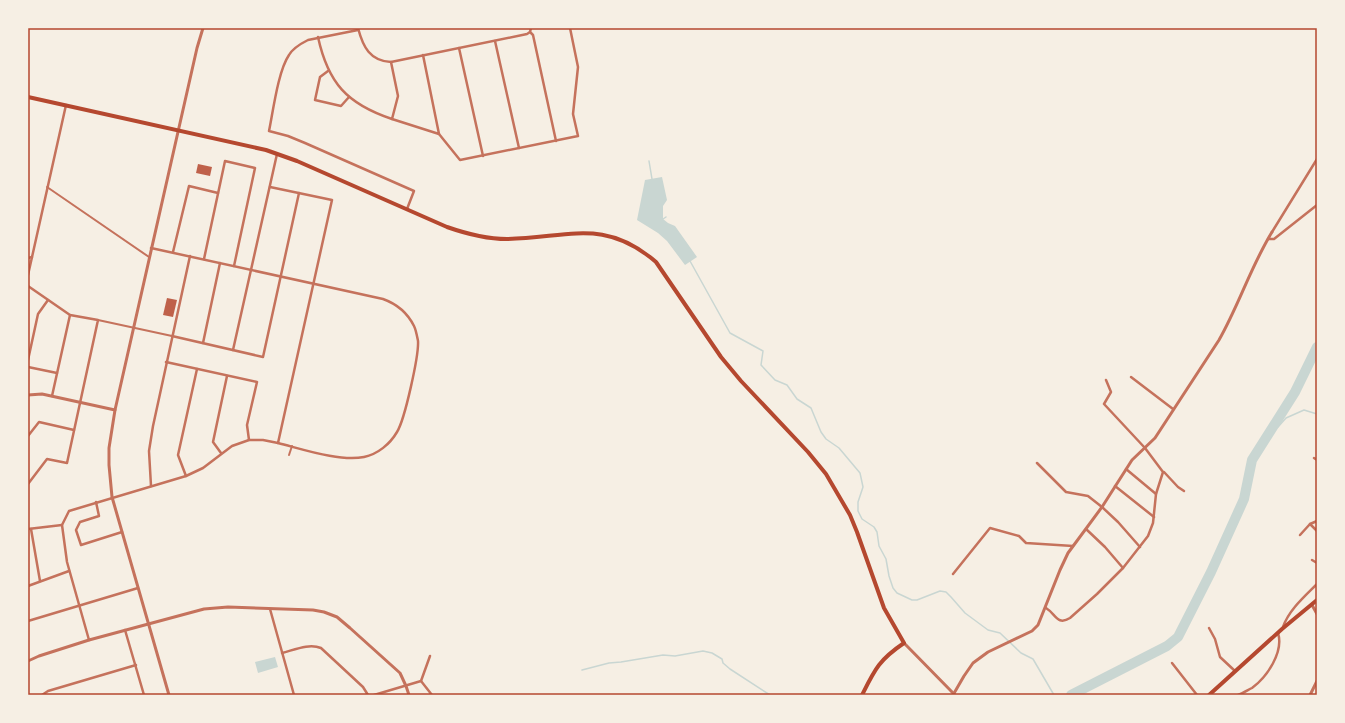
<svg xmlns="http://www.w3.org/2000/svg" width="1345" height="723" viewBox="0 0 1345 723" font-family="'Golos Text',sans-serif">
	<style>
		.water { fill: #c9d6d2 }
		.lines { fill: none; stroke-linecap: round; stroke-linejoin: round }
		.stream { stroke: #c9d6d2; stroke-width: 1.5 }
		.river { stroke: #c9d6d2; stroke-width: 10 }
		.building { fill: #bf614a }
		.pedestrian { stroke: #c5725c; stroke-width: 2 }
		.minor { stroke: #c5725c; stroke-width: 2.5 }
		.tertiary { stroke: #c5725c; stroke-width: 3 }
		.primary { stroke: #b5482f; stroke-width: 4 }
		.neatline { fill: none; stroke: #b5482f; stroke-width: 1.5 }
	</style>
	<rect width="100%" height="100%" fill="#f6efe4"/>
	<g class="water">
		<polygon points="662,177 667,200 663,206 663,219 668,223 675,226 697,257 685,265 667,241 658,233 637,220 645,180"/>
		<polygon points="275,657 278,667 258,673 255,662"/>
	</g>
	<g class="lines">
		<g class="stream">
			<polyline points="649,161 652,179"/>
			<polyline points="663,219 666,217"/>
			<polyline points="690,261 730,333 763,351 761,365 775,380 787,385 797,399 811,408 821,432 826,439 839,448 860,473 863,487 858,502 858,511 862,519 874,527 877,532 879,546 886,559 889,576 893,588 897,593 912,600 917,600 940,591 946,592 951,597 965,613 988,630 1000,633 1021,653 1033,659 1054,695"/>
			<polyline points="1272,428 1278,427 1286,418 1304,410 1317,414"/>
			<polyline points="582,670 609,663 621,662 663,655 675,656 703,651 712,653 722,659 723,663 730,669 770,695"/>
		</g>
		<polyline class="river" points="1071,695 1167,646 1178,637 1211,572 1244,499 1252,460 1295,392 1317,347"/>
	</g>
	<g class="building">
		<polygon points="198,164 212,167 210,176 196,173"/>
		<polygon points="167,298 177,300 173,317 163,315"/>
	</g>
	<g class="lines">
		<g class="pedestrian">
			<polyline points="47,187 149,257"/>
			<polyline points="98,320 172,336"/>
			<polyline points="289,455 292,446"/>
		</g>
		<g class="minor">
			<path d="M358,28c5,19 12,33 33,34l136,-28 3,-2"/>
			<polyline points="531,28 530,32 533,35 556,141"/>
			<path d="M358,30l-50,10c-8,4 -15,8 -19,15 -11,16 -16,57 -20,76l19,5 17,7 109,48 -7,18"/>
			<path d="M318,37c10,46 29,67 74,82l6,-23 -7,-34"/>
			<polyline points="495,41 519,148"/>
			<polyline points="459,48 483,156"/>
			<polyline points="328,71 320,77 315,100 341,106 349,97"/>
			<polyline points="392,119 439,134 423,55"/>
			<polyline points="439,134 460,160 578,136 573,114 578,67 570,28"/>
			<polyline points="1272,232 1317,159"/>
			<polyline points="1268,239 1274,239 1317,205"/>
			<path d="M151,248l232,51c14,5 24,13 31,27 2,4 3,10 4,15 1,14 -13,78 -21,91 -7,12 -19,22 -33,25 -24,5 -62,-8 -86,-14"/>
			<polyline points="173,252 189,186 218,193"/>
			<polyline points="28,258 32,257"/>
			<polyline points="204,259 225,161 255,168 234,266"/>
			<polyline points="28,275 66,105"/>
			<polyline points="28,286 70,315 98,320 67,463 47,459 28,484"/>
			<polyline points="172,336 263,357 299,193"/>
			<polyline points="203,343 220,263"/>
			<polyline points="233,350 277,154"/>
			<polyline points="28,360 38,314 48,300"/>
			<polyline points="166,362 257,382 247,425 249,440"/>
			<polyline points="28,367 57,373"/>
			<polyline points="1131,377 1173,409"/>
			<polyline points="52,396 70,315"/>
			<polyline points="28,436 39,422 74,430"/>
			<polyline points="221,453 213,442 227,376"/>
			<polyline points="1314,458 1317,460"/>
			<polyline points="1037,463 1066,492 1088,496 1102,507 1118,522 1140,547"/>
			<polyline points="1126,469 1156,494"/>
			<polyline points="1164,472 1178,487 1184,491"/>
			<polyline points="186,476 178,455 197,369"/>
			<polyline points="151,486 149,451 153,426 190,256"/>
			<polyline points="1115,486 1154,517"/>
			<polyline points="96,502 99,516 80,522 76,530 81,545 122,532"/>
			<polyline points="1310,524 1317,531"/>
			<polyline points="28,529 62,525"/>
			<polyline points="31,529 40,581"/>
			<polyline points="1086,529 1105,547 1123,568"/>
			<polyline points="1300,535 1310,524 1317,521"/>
			<polyline points="1312,560 1317,563"/>
			<polyline points="953,574 990,528 1019,536 1026,543 1073,546"/>
			<polyline points="28,586 69,571"/>
			<path d="M1046,608c10,6 11,18 24,10l27,-24 26,-26 25,-32 5,-13 3,-29 7,-22 -18,-24 -41,-44 7,-12 -5,-12"/>
			<polyline points="270,609 294,695"/>
			<polyline points="28,621 138,588"/>
			<path d="M1283,627c6,-17 21,-30 34,-43"/>
			<polyline points="1209,628 1215,639 1220,657 1235,671"/>
			<polyline points="125,630 144,695"/>
			<polyline points="89,640 67,562 62,525 69,511 186,476 203,468 232,446 249,440 263,440 278,443 332,200 270,187"/>
			<path d="M282,653c12,-3 27,-10 39,-5l42,39 5,8"/>
			<polyline points="1172,663 1197,695"/>
			<polyline points="421,681 432,695"/>
			<polyline points="42,695 48,691 136,665"/>
			<polyline points="374,695 421,681 430,656"/>
			<path d="M1238,695c5,-2 10,-5 14,-7 15,-11 32,-36 26,-55"/>
		</g>
		<g class="tertiary">
			<polyline points="28,395 42,394 115,410"/>
			<polyline points="1312,605 1317,614"/>
			<polyline points="904,643 954,694"/>
			<polyline points="28,661 39,656 89,640 204,609 228,607 313,610 324,612 337,617 350,628 400,673 406,686 409,695"/>
			<polyline points="169,695 112,497 109,465 109,448 115,410 197,48 203,28"/>
			<path d="M953,695l11,-19 9,-13 15,-11 44,-21 6,-6 22,-55 8,-17 34,-46 30,-47 23,-22 64,-98c20,-35 32,-74 53,-108"/>
			<polyline points="1310,695 1317,681"/>
		</g>
		<g class="primary">
			<path d="M28,97l238,53 31,11 150,66c20,7 39,12 60,12 61,-1 97,-22 149,23l65,95 20,24 67,71 18,22 24,41 7,17 27,76 20,35c-25,17 -29,26 -42,52"/>
			<polyline points="1209,695 1282,629 1317,600"/>
		</g>
	</g>
	<rect width="1345" height="723" fill="none" stroke="#f6efe4" stroke-width="58"/>
	<rect x="29" y="29" width="1287" height="665" class="neatline"/>
</svg>
